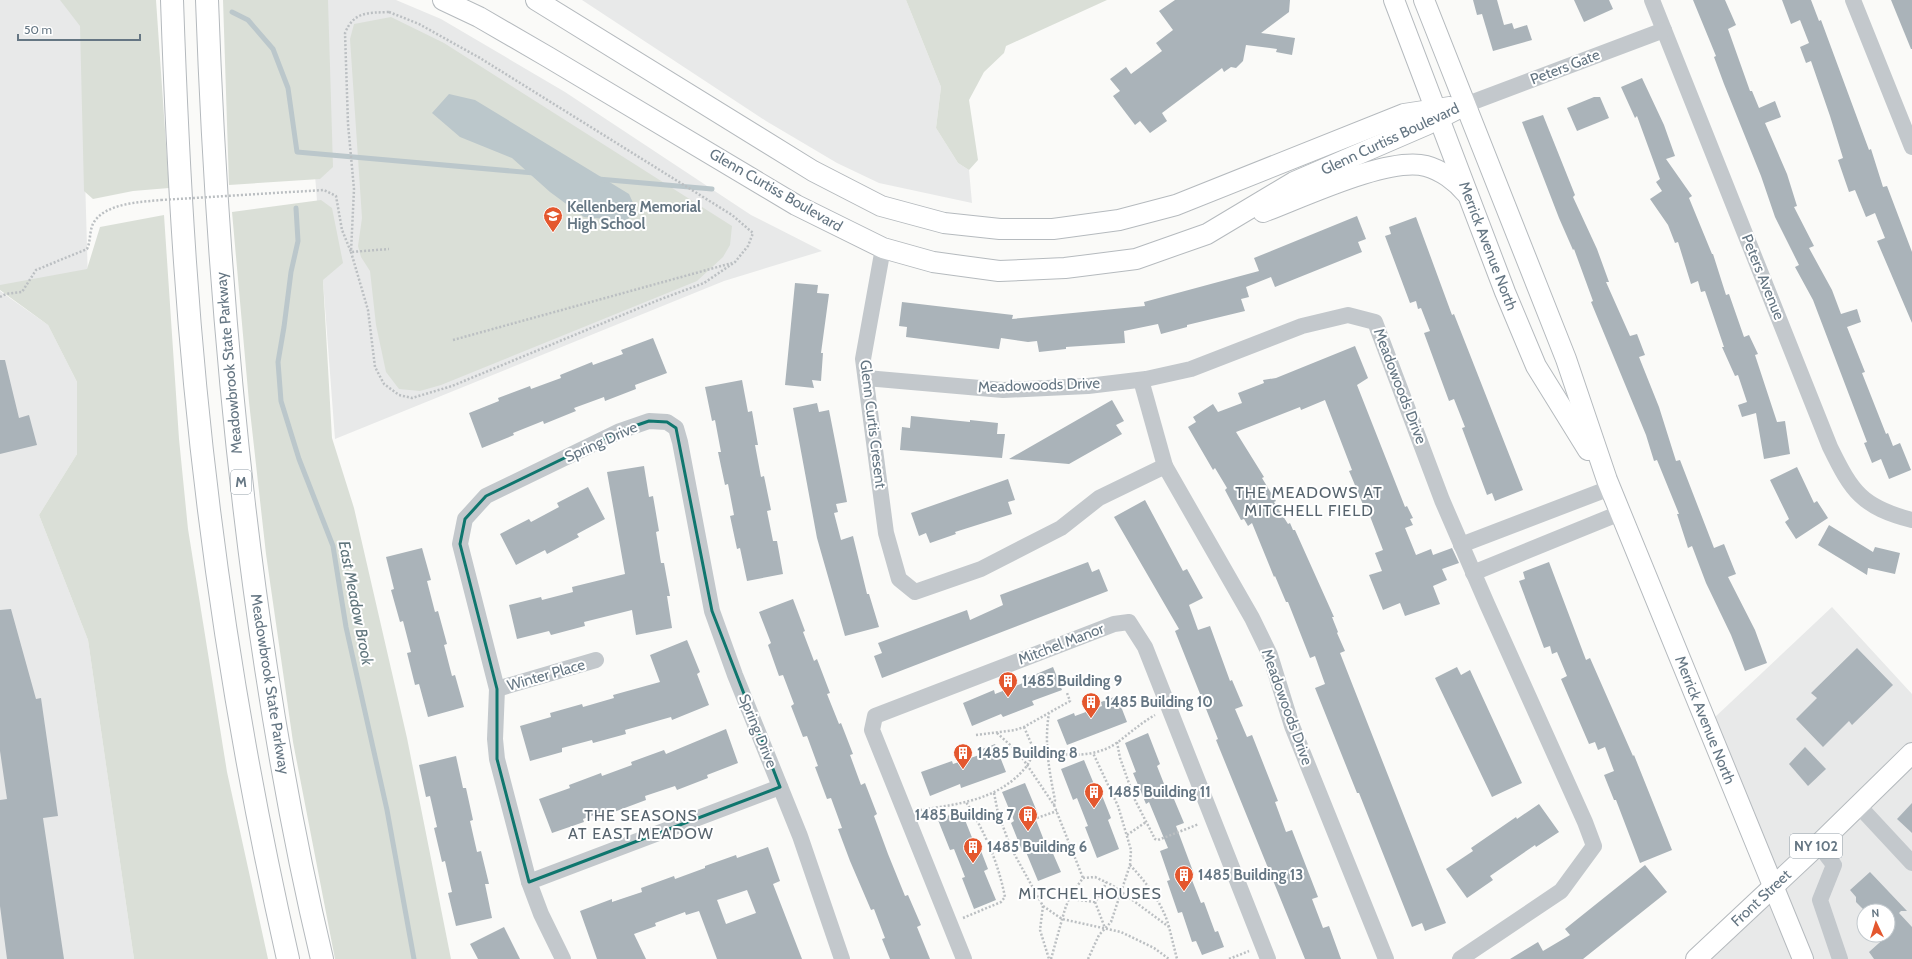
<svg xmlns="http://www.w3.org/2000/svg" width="1912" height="959" viewBox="0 0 1912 959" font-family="Cabin,sans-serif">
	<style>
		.built { fill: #e8e9e9; fill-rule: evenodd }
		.green { fill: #dadfd7 }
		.water { fill: #bbc7cb }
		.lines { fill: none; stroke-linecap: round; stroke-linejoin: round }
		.stream { stroke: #bbc7cb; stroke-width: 5 }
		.building { fill: #aab3b9; fill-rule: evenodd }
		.major-casing { stroke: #b5babe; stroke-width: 22 }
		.highway-casing { stroke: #b4b9bd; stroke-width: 24 }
		.path { stroke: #bbbfc2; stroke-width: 2.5; stroke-dasharray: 2 2; stroke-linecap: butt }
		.minor { stroke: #c3c8cc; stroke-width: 16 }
		.major { stroke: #fff; stroke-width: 20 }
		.highway { stroke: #fff; stroke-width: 22 }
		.path-bridge { stroke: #bbbfc2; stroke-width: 2.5; stroke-dasharray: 2 2; stroke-linecap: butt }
		.marked { fill: none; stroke: #0f766e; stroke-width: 3; stroke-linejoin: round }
		.labels { text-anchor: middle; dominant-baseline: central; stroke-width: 4; stroke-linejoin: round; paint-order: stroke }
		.shield { fill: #fff; stroke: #939fa8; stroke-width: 1 }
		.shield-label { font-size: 14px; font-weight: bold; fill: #657683 }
		.street-label { font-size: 15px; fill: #657683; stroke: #fff }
		.poi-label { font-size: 15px; font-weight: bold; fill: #657683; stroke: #fff; text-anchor: start }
		.neighbourhood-label { font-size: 16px; letter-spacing: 1px; fill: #57646e; stroke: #fff }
		.water-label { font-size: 16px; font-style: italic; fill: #60757c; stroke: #fff }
	</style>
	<rect width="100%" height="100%" fill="#fafaf8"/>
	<g class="built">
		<polygon points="0,0 80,0 88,282 0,286"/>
		<polygon points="324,0 396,0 441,19 565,92 751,215 822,251 724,281 335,439 303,16"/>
		<polygon points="582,0 906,0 941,87 936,128 958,163 969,170 972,203 879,183 837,163 766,121"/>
		<polygon points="0,291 48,325 77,382 77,454 39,515 88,640 134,959 0,959"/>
		<path d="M1832,607l80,87v265h-227l91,-80 -62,-161zM1864,911h24v24h-24z"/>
	</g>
	<g class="green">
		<polygon points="60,0 156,0 169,188 133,191 93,199 84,191 80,26"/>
		<polygon points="223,0 328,0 333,167 320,179 229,185"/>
		<polygon points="906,0 1107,0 1006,46 1004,53 984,72 969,100 978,160 969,170 958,163 936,128 941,87"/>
		<polygon points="391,17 444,43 732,226 730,245 723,257 697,281 441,385 420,391 399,389 386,372 376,325 370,271 361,257 358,246 362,218 350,39 354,24"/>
		<polygon points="321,200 332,208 343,263 323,280 332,438 354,508 407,738 451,959 335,959 293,742 266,554 249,402 232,212"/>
		<polygon points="164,215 179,439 188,529 227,772 268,959 134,959 88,640 39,515 77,454 77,382 48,325 0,290 0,285 87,269 100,227"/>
	</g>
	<polygon class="water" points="449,94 475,100 629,194 635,207 627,221 584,217 550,192 512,158 460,137 432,113"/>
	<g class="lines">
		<g class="stream">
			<polyline points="232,12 248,20 273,49 288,88 297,152 534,173"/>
			<polyline points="598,179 712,189"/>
			<polyline points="296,208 298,241 291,272 284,327 278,362 281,401 299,459 333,546 346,627 387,810 414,959"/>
		</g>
	</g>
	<g class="building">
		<polygon points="1175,0 1290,0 1289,12 1261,33 1295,38 1292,55 1276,52 1277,49 1246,45 1243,61 1236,68 1231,67 1224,72 1222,68 1162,113 1167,121 1150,133 1140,121 1135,125 1113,96 1120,91 1110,79 1126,67 1131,74 1162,51 1156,43 1173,30 1159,11"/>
		<polygon points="1473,0 1497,0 1504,25 1512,23 1514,29 1527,25 1532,40 1493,51 1482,14 1477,15"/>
		<polygon points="1574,0 1609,0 1613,9 1584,22"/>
		<polygon points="1693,0 1725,0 1736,25 1728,29 1750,91 1752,91 1759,108 1775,101 1781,117 1765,123 1787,174 1797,206 1794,207 1814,246 1809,248 1832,290 1841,314 1857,309 1861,322 1847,327 1865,372 1862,373 1886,434 1888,433 1893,446 1900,443 1911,470 1889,479 1881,459 1872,463 1864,443 1867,442 1813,300 1795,267 1799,265 1775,217 1761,176 1724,84 1714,57 1716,56"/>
		<polygon points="1782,0 1811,0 1819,21 1821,20 1869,150 1871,149 1883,187 1887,186 1912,252 1912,323 1877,241 1885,238 1875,213 1866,217 1855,190 1849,192 1838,160 1843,158 1830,116 1811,61 1806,63 1800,47 1809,43 1800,20 1791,24"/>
		<polygon points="1891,0 1912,0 1912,49 1911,49"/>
		<polygon points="1642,78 1664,125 1675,156 1666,159 1692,196 1689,198 1712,254 1713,254 1726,295 1729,294 1744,337 1749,335 1758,354 1755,355 1777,422 1785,421 1790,454 1764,459 1756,413 1742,417 1738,405 1747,402 1738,375 1735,376 1722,347 1724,347 1705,291 1701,292 1698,281 1691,284 1678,242 1675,243 1668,225 1650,199 1662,191 1656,182 1660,179 1637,116 1635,118 1621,87"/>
		<polygon points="1594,97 1600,97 1609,118 1577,131 1567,108"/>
		<polygon points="1543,115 1575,195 1573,197 1597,249 1609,282 1606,282 1630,336 1637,334 1645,355 1639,357 1659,407 1676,461 1680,460 1714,548 1724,544 1736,574 1728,577 1755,630 1767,663 1745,671 1731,635 1706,583 1692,546 1688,548 1677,514 1679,514 1657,460 1654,461 1646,435 1591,302 1593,301 1574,249 1573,250 1559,218 1522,122"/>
		<polygon points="1357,216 1366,239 1358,242 1362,252 1275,287 1271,277 1246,287 1249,297 1241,299 1245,311 1187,325 1187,327 1161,334 1158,324 1124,331 1125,343 1066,347 1066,349 1039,352 1037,341 1028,342 1001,338 999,349 906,337 907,327 899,326 902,302 1013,315 1012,319 1145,306 1144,302 1259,271 1254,258"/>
		<polygon points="1416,217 1452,315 1454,314 1523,490 1495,501 1492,493 1487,495 1462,428 1465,427 1454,399 1449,401 1424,333 1430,331 1421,308 1418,309 1416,301 1410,303 1385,236 1391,234 1389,227"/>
		<polygon points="795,283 818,285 817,293 829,294 821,353 823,353 821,381 812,380 814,388 785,385"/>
		<polygon points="653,338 667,373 635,385 636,389 605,401 604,397 574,408 576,411 544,424 543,421 513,433 514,435 482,448 469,413 499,401 498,398 530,386 531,389 561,378 560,375 592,362 593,365 623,354 621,350"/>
		<polygon points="1355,346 1368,378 1357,385 1405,507 1407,506 1413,518 1410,519 1413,525 1405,528 1416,555 1431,549 1433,555 1452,548 1459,563 1442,569 1447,580 1433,586 1440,604 1405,616 1400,603 1383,610 1369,575 1382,571 1375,553 1383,550 1366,506 1364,507 1352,478 1349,471 1352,470 1325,400 1301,410 1300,407 1236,432 1264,477 1262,478 1276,501 1274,502 1288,524 1290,523 1293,530 1295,530 1334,617 1332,617 1338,632 1337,633 1345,651 1340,653 1446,923 1425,931 1422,923 1412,927 1359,793 1357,793 1315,688 1325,684 1315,656 1310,658 1288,602 1286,602 1275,576 1274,577 1252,523 1248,526 1244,519 1241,520 1225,490 1227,488 1215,468 1213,470 1188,427 1196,422 1193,417 1213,404 1218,412 1242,403 1238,393 1264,383 1263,380 1276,378"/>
		<polygon points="0,360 5,360 19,418 29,415 37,445 0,454"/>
		<polygon points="742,380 748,412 752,411 758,445 755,445 761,477 764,476 771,510 767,511 773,541 777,541 783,574 747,581 740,548 737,549 730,516 734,515 728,484 725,485 718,452 721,452 715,420 712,421 705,387"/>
		<polygon points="1112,400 1124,421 1116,425 1122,434 1069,464 1009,459"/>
		<polygon points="817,403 819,412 829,410 847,502 836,504 838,512 834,513 841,540 853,536 867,594 869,594 879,627 845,636 817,538 793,408"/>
		<polygon points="911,416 970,422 970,420 998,423 997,434 1005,434 1002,458 900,450 902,427 910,428"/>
		<polygon points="644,466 649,497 653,496 659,531 656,532 661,563 664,563 670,596 667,596 672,628 636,635 632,610 584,622 585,626 551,635 549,631 517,639 509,605 541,597 542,600 573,592 572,587 625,574 607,472"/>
		<polygon points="1797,467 1814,503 1817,501 1828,518 1796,539 1785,522 1789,519 1770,480"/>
		<polygon points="1008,479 1015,500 1008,502 1012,514 955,532 956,534 930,543 926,533 919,536 911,513"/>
		<polygon points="588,487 605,519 577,534 579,537 547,554 545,550 516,565 500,534 529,519 531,522 559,507 557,503"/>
		<polygon points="1145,500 1183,571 1187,569 1203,598 1189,605 1198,630 1210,626 1230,681 1232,680 1243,706 1235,709 1247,737 1252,735 1278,801 1275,802 1286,832 1292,830 1318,897 1312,899 1323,928 1329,926 1341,959 1305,959 1216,740 1218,739 1175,631 1179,629 1114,517"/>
		<polygon points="1829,525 1873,552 1875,547 1900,553 1895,574 1868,568 1867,575 1818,545"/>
		<polygon points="422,548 431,580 427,581 435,612 438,611 447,644 444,645 452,676 455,675 464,707 428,717 419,684 415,685 407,653 411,652 403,621 400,622 391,590 394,589 386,557"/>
		<polygon points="1088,562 1092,572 1099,569 1108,591 882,678 874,656 882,653 878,643 967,610 970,620 1003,605 1000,595"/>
		<polygon points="1549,562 1586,660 1590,658 1633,756 1634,755 1672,850 1640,863 1616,800 1614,800 1604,775 1614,771 1605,747 1598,750 1595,742 1589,744 1561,679 1567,676 1557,652 1552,654 1550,646 1544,648 1519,581 1525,579 1523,572"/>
		<polygon points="793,599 805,631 803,632 814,661 817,659 830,693 827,694 839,724 841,723 853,754 850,755 861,785 865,783 877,814 874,816 888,854 905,896 908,895 921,925 917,927 930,959 890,959 882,939 885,938 874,909 871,910 850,861 838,829 842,828 831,798 827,799 815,767 818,766 807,736 803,737 791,706 794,704 783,675 779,676 768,645 771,643 759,612"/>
		<polygon points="11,609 36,699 41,698 58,816 43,818 64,959 7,959 0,906 0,800 7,799 0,751 0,610"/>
		<polygon points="687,640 700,672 697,674 709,705 672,720 671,717 625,730 626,734 593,743 592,740 562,748 562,752 530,761 520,726 551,717 550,713 582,704 583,707 614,698 613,695 660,682 650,655"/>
		<polygon points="1857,648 1893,685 1852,725 1849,721 1823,747 1796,719 1817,698 1811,693"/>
		<polygon points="1053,667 1062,690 1032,701 1034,705 1003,717 1001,714 972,726 963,703 994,690 995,694 1023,683 1022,680"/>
		<polygon points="1457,667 1461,675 1470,670 1522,783 1492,797 1435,678"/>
		<polygon points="1117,696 1127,722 1067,745 1057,720 1074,713 1075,716 1102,706 1101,702"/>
		<polygon points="726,729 738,763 707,775 708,778 677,790 675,786 645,796 646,800 614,812 613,808 583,819 584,822 552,833 539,799 570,788 569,785 601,773 602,776 632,765 631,762 664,750 666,754"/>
		<polygon points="1148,733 1160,764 1157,766 1168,794 1171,792 1184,823 1176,826 1194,874 1190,875 1201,903 1204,902 1215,932 1218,931 1224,947 1202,955 1196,941 1192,942 1182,912 1178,913 1167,881 1170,880 1160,851 1168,848 1149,802 1146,804 1133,773 1136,772 1125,743"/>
		<polygon points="995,744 1006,772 961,788 960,784 930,796 921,772 952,761 953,764 982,754 980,750"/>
		<polygon points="1805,747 1826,769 1808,786 1789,764"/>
		<polygon points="456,756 463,788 466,788 473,820 470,821 477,852 481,851 489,884 485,884 492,918 456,926 448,893 452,892 445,861 442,862 434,828 437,827 430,796 426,797 419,765"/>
		<polygon points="1084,760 1096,789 1099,788 1111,818 1108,820 1119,849 1097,858 1085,827 1088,826 1077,798 1073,800 1061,769"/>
		<polygon points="1025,783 1038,814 1034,815 1045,843 1048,842 1061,872 1038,881 1026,852 1023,853 1011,823 1014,821 1002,792"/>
		<polygon points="1912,803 1912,833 1897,819"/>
		<polygon points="1539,804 1559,832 1536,847 1535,845 1490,876 1493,880 1467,898 1446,869 1473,851 1471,848 1516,817 1517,819"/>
		<polygon points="961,810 973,840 976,838 988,869 984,871 996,900 974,909 962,878 965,877 954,849 950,850 938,820"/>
		<path d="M768,847l12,34 -7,3 29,75h-85l-18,-48 -13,4 -1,-3 -30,11 1,3 -22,8 12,25h-49l-17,-48 32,-12v3l30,-10 -1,-4 33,-12 1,3 30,-11v-2l31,-11 1,3zM747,890l9,23 -30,11 -9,-24z"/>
		<polygon points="1645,865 1667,892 1583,959 1510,959 1538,942 1543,951 1570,935 1565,929"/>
		<polygon points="1870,872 1907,911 1901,911 1899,913 1912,927 1912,959 1874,959 1869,952 1888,935 1888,911 1865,911 1856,902 1856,897 1850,890"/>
		<polygon points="504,927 520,959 478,959 470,944"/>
	</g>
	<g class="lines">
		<defs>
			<g id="major">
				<polyline points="443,0 479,17 548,57 796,205 883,248 933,262 999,271 1065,268 1136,259 1207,234 1294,182 1426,125 1465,105"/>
				<polyline points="536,0 813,171 881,206 944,223 1000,229 1053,229 1119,220 1176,205 1404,114 1450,107"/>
				<polyline points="1394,0 1505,292 1536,366 1588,450"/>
				<polyline points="1424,0 1566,359 1607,480 1803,959"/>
				<path d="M1263,212c38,-14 125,-56 163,-46 15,4 30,15 40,27"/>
				<polyline points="1696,959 1821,842 1912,753"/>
			</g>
			<g id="highway">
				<path d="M172,0c3,87 7,175 13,262 16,234 51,468 103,697"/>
				<path d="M207,0c8,224 25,446 59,668 15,98 33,195 56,291"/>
			</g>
		</defs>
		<use href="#major" class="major-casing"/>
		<use href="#highway" class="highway-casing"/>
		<g class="path">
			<path d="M389,12l30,12 61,34 252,157 21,18 -5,13 -13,16 -31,21 -48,18 -204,85 -40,12 -13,-3 -15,-11 -9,-17 -7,-57 -17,-58 3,-63 -6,-65 -3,-91c9,-22 23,-20 44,-21z"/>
			<polyline points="241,195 324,190 336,196 342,230 351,252 389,249"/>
			<path d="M0,297l6,-3 16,-2 14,-22 51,-21c4,-8 2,-19 7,-27 12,-19 47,-20 67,-22"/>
			<polyline points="453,340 732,263"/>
			<polyline points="1024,727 1034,750"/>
			<path d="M997,733l22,20 35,52 1,-5c-6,-30 -11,-57 -6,-87"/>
			<polyline points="976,735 1015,730 1024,727 1070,701 1067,693"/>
			<polyline points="1117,742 1120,758 1135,800 1155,839 1158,840 1199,824"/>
			<polyline points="994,793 998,813 1011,848 1043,906 1062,919 1121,932 1154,948 1169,959"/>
			<polyline points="1054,805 1083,878"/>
			<path d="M920,810c39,-6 79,-10 106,-43 4,-5 6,-12 8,-17 28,5 59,10 84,-8 12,-9 23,-19 37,-27"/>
			<polyline points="1037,818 1057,811"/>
			<polyline points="1127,835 1146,822"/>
			<path d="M1130,865c16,17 33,39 39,62"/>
			<polyline points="1070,896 1078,900 1095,902 1103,891 1106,882"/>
			<polyline points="1095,902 1105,928"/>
			<polyline points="1043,906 1040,930 1049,959"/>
			<path d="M963,918l38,-16 4,-5c-7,-35 -20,-65 -39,-95"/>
			<polyline points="1051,959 1065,909 1070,896 1083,878 1095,877 1112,885 1169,927 1177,959"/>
			<polyline points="1088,959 1099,935 1111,922 1130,865 1131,850 1118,806 1093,753"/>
			<polyline points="1229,959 1249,951"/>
		</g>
		<g class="minor">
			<path d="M1652,0l178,447c22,45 32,60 82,73"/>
			<polyline points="1853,0 1912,147"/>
			<polyline points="1465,105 1664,30"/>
			<polyline points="883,248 863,359 886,533 899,579 915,592 981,569 1061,528 1099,498 1165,466 1252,618 1270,655 1292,726 1386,959"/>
			<polyline points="866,378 1003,390 1088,386 1146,379 1191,369 1302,326 1348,315 1375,322 1442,500 1487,604 1585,822 1594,846 1561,891 1460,959"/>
			<polyline points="1141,380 1165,466"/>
			<polyline points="1461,545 1610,488"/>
			<polyline points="1473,573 1620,513"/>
			<polyline points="497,689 596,660"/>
			<polyline points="1858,805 1912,863"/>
			<polyline points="1818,844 1834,865 1820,900 1840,959"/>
			<polyline points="529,882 780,787"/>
			<polyline points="563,959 541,914 529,882 497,759 495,739 497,689 460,544 465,519 486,496 620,431 649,421 667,422 676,428 680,442 712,611 735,675 800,836 842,959"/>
			<polyline points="964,959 872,730 875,716 1114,624 1129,622 1145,647 1268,959"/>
		</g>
		<use href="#major" class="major"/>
		<use href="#highway" class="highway"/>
		<polyline class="path-bridge" points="161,200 241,195"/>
	</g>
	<path class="marked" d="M649,421l18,1 9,6 36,183 68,176 -251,95 -32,-123v-70l-37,-145 5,-25 21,-23 134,-65z"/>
	<defs>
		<symbol id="school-pin" viewBox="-11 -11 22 30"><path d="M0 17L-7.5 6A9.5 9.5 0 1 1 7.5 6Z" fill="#e4572e" stroke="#fff"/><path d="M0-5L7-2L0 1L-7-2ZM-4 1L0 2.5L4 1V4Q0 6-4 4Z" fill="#fff"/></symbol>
		<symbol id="building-pin" viewBox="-11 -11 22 30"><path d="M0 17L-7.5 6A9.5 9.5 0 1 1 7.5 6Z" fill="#e4572e" stroke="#fff"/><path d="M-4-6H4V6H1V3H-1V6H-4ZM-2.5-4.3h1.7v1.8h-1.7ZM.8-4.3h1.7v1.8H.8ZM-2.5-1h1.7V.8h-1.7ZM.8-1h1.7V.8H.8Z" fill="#fff"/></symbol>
	</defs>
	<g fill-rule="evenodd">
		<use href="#school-pin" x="542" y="205" width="22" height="30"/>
		<use href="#building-pin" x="997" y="670" width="22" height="30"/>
		<use href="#building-pin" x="1080" y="691" width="22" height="30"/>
		<use href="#building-pin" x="952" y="742" width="22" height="30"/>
		<use href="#building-pin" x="1083" y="781" width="22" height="30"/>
		<use href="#building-pin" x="1017" y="804" width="22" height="30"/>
		<use href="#building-pin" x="962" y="836" width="22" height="30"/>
		<use href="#building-pin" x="1173" y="864" width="22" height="30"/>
	</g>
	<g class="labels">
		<g class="shield">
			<rect x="231" y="470" width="20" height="24" rx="3"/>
			<rect x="1790" y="834" width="52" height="24" rx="3"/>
		</g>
		<g class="shield-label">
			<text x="241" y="482">M</text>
			<text x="1816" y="846">NY 102</text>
		</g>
		<g class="street-label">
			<text transform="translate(1565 67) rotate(-21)">Peters Gate</text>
			<text transform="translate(1390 139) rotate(-25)">Glenn Curtiss Boulevard</text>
			<text transform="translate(776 190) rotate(30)">Glenn Curtiss Boulevard</text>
			<text transform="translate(1488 246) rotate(69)">Merrick Avenue North</text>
			<text transform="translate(1763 277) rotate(68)">Peters Avenue</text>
			<text transform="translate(229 363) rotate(-95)">Meadowbrook State Parkway</text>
			<text transform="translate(1039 385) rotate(-2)">Meadowoods Drive</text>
			<text transform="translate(1400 386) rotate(69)">Meadowoods Drive</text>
			<text transform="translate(873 424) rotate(83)">Glenn Curtis Cresent</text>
			<text transform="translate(601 442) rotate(-24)">Spring Drive</text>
			<text transform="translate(1061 644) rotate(-21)">Mitchel Manor</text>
			<text transform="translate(546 675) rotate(-16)">Winter Place</text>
			<text transform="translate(270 684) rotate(81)">Meadowbrook State Parkway</text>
			<text transform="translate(1287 707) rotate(70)">Meadowoods Drive</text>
			<text transform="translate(1705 720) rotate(68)">Merrick Avenue North</text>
			<text transform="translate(758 731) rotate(68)">Spring Drive</text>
			<text transform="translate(1761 898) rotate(-43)">Front Street</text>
		</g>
		<g class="poi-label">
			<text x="567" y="207">Kellenberg Memorial<tspan x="567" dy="17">High School</tspan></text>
			<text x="1022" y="681">1485 Building 9</text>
			<text x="1105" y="702">1485 Building 10</text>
			<text x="977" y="753">1485 Building 8</text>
			<text x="1108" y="792">1485 Building 11</text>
			<text x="1014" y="815" text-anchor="end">1485 Building 7</text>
			<text x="987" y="847">1485 Building 6</text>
			<text x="1198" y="875">1485 Building 13</text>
		</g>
		<g class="neighbourhood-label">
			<text x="1309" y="492">THE MEADOWS AT<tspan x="1309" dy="18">MITCHELL FIELD</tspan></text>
			<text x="641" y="815">THE SEASONS<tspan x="641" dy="18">AT EAST MEADOW</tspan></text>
			<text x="1090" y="893">MITCHEL HOUSES</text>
		</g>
		<g class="water-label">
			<text transform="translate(356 603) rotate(79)">East Meadow Brook</text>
		</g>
	</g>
	<g transform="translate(1876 923) rotate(356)"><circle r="19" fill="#ffffff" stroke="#c1c8cd"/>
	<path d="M0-3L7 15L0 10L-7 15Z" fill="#e4572e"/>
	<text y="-6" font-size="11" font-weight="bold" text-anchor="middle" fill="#657683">N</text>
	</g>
	<path d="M18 34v6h122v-6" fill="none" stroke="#657683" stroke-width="2"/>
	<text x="24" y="34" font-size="12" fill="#657683" stroke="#ffffff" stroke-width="3" paint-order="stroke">50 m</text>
</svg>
